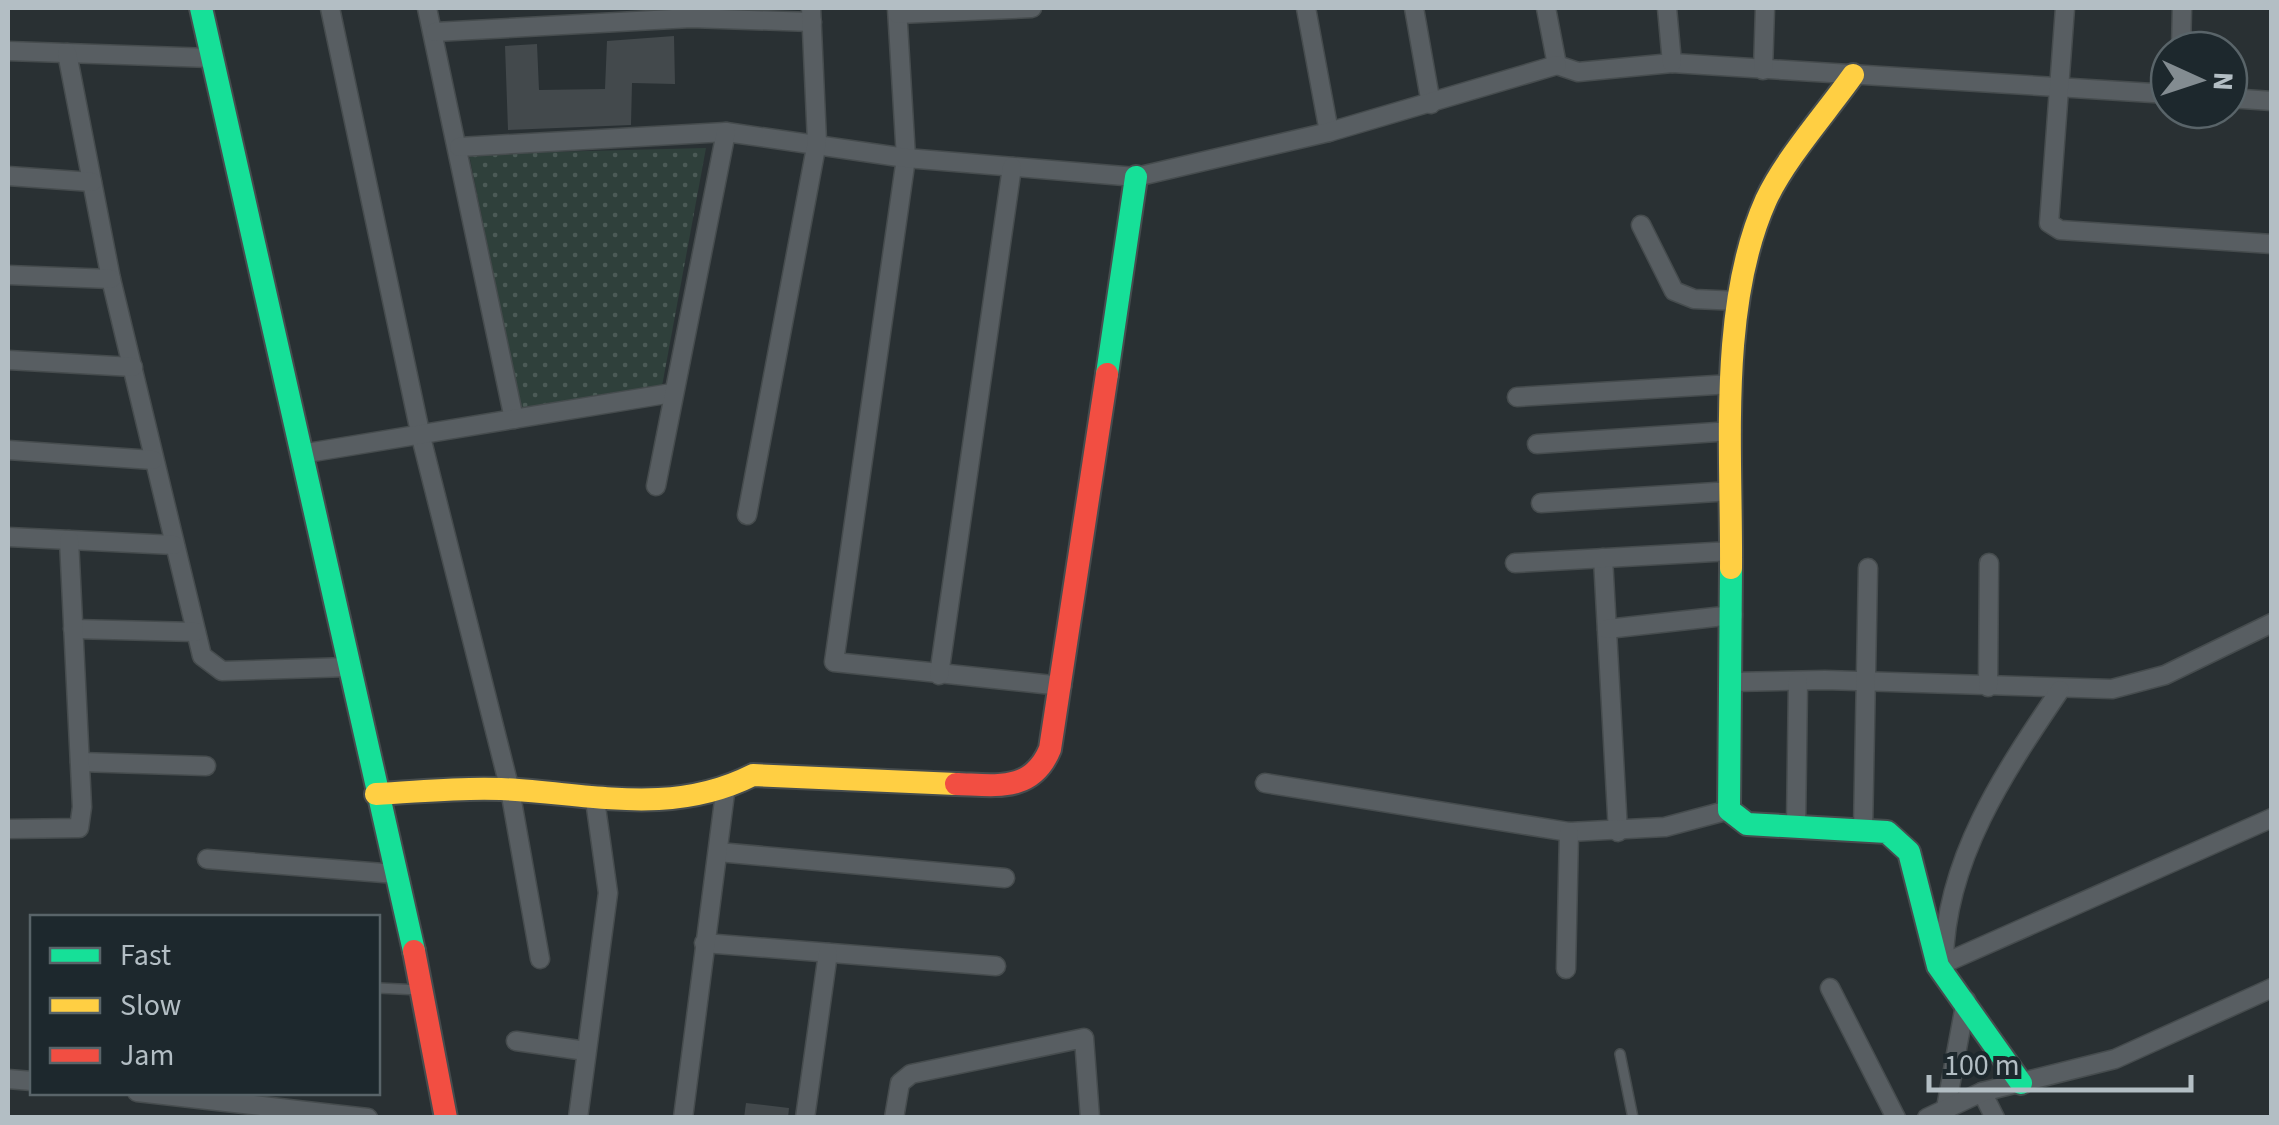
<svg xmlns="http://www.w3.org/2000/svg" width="2279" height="1125" viewBox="0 0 2279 1125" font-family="'Source Sans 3',sans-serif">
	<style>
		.green { fill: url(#green-dots) }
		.building { fill: #43494c }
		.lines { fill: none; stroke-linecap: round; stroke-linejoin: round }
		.lane-casing { stroke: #464c4e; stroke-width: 12 }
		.street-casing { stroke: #464c4e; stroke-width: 21 }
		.fast-casing { stroke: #464c4e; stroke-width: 26 }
		.slow-casing { stroke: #464c4e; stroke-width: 26 }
		.jam-casing { stroke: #464c4e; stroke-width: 26 }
		.lane { stroke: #585e62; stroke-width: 9 }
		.street { stroke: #585e62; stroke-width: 18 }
		.fast { stroke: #16e098; stroke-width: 22 }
		.slow { stroke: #ffcf43; stroke-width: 22 }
		.jam { stroke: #f24e42; stroke-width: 22 }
	</style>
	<defs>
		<pattern id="green-dots" width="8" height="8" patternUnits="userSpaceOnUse" patternTransform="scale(2.5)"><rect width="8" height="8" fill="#2f403b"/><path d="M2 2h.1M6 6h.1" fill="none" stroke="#4b5a56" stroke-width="1.8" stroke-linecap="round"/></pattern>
	</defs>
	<rect width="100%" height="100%" fill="#293033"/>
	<polygon class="green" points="706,148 662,386 521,409 469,154"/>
	<g class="building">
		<polygon points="674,36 675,84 632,83 631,125 508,130 505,46 537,44 539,90 605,89 607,41"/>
		<polygon points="746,1103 789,1108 788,1118 744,1118"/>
	</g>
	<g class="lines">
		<defs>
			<g id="lane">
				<polyline points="378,988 420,990"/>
				<polyline points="1620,1054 1633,1118"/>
			</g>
			<g id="street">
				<polyline points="330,8 421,437 510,790 540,959"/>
				<polyline points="427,8 514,419"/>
				<polyline points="897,8 906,158 834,662 1062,686"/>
				<polyline points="1306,8 1329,132"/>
				<polyline points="1414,8 1431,104"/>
				<polyline points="1546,8 1557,65 1578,72 1672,63 2169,94"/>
				<polyline points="1667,8 1672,63"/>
				<polyline points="2065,8 2049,223 2060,230 2272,244"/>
				<polyline points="898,14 1032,8"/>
				<polyline points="435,32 691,18 812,22"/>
				<polyline points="2181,50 2182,8"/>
				<polyline points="8,51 211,58"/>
				<polyline points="67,53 111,279 202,656 222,671 348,667"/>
				<polyline points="1763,70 1765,8"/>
				<polyline points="2229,98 2272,101"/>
				<polyline points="459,147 726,132 906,158 1136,177 1329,132 1557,65"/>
				<polyline points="8,176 92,182"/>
				<polyline points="1641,225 1674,291 1694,299 1739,301"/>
				<polyline points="8,275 111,279"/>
				<polyline points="8,360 133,367"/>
				<polyline points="1517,397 1732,384"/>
				<polyline points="1537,444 1732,431"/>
				<polyline points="8,450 153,460"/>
				<polyline points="301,454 672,393"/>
				<polyline points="656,486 726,132"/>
				<polyline points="1541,503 1732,491"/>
				<polyline points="747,515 817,142 811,8"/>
				<polyline points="8,537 174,545"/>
				<polyline points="1603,558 1618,832"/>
				<polyline points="1515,563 1732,551"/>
				<polyline points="73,629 196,632"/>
				<polyline points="1607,629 1733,615"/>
				<polyline points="939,675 1012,167"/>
				<polyline points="1733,682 1825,680 2112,689 2165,675 2272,623"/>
				<polyline points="1988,687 1989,563"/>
				<polyline points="80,762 206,766"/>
				<polyline points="1265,783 1569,832 1665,827 1729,810"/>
				<polyline points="1796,827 1798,681"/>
				<polyline points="8,829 79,828 82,807 69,540"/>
				<polyline points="1863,831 1868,568"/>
				<polyline points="718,852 1005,878"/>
				<polyline points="207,859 396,874"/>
				<polyline points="704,943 996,966"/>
				<path d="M1944,961c1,-101 61,-190 116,-271"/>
				<polyline points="1938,966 2272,818"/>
				<polyline points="1566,969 1569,832"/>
				<polyline points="1830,988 1896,1118"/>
				<polyline points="516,1041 586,1051"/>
				<polyline points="8,1079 32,1081"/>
				<polyline points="137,1092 368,1118"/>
				<polyline points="1982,1092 1995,1118"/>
				<polyline points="1946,1108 1966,1000"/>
				<polyline points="578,1118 608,893 595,800"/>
				<polyline points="683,1118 725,793"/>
				<polyline points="805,1118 828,953"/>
				<polyline points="894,1118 900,1083 911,1074 1084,1038 1090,1118"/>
				<polyline points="1927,1118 1982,1092 2115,1059 2272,988"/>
			</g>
			<g id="fast">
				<polyline points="201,8 414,951"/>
				<polyline points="1107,374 1136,177"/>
				<polyline points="1731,568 1729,810 1747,824 1887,832 1909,852 1938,966 2021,1083"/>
			</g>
			<g id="slow">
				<path d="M1731,568c1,-115 -13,-261 35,-368 19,-41 60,-87 87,-125"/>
				<path d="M376,794c42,-2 83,-7 125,-5 88,4 169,28 252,-14l203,9"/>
			</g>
			<g id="jam">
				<path d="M956,784c40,1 76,9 94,-35l57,-375"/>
				<polyline points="414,951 446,1118"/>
			</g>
		</defs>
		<use href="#lane" class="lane-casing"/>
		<use href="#street" class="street-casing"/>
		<use href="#fast" class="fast-casing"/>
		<use href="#slow" class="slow-casing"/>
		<use href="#jam" class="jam-casing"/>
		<use href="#lane" class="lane"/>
		<use href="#street" class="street"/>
		<use href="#fast" class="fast"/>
		<use href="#slow" class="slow"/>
		<use href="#jam" class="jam"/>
	</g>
	<rect width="2279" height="1125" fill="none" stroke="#b3bec4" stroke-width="20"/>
	<rect x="30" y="915" width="350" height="180" fill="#1d282d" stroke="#596469" stroke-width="2.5"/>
	<rect x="50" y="948" width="50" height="15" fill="#16e098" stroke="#596469" stroke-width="2.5"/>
	<text x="120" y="965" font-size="30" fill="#b3bec4">Fast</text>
	<rect x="50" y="998" width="50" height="15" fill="#ffcf43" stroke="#596469" stroke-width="2.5"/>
	<text x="120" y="1015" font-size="30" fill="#b3bec4">Slow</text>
	<rect x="50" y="1048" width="50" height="15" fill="#f24e42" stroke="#596469" stroke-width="2.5"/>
	<text x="120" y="1065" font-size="30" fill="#b3bec4">Jam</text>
	<g transform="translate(2199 80) rotate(93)"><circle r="48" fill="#1d282d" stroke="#596469" stroke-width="2.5"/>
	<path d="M0-8L18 38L0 25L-18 38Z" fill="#838c91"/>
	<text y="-15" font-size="28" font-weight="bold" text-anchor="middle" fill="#b3bec4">N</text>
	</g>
	<path d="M1929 1075v15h262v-15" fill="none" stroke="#b3bec4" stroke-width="5"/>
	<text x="1944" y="1075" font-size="30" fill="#b3bec4" stroke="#1d282d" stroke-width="8" paint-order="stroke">100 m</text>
</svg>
